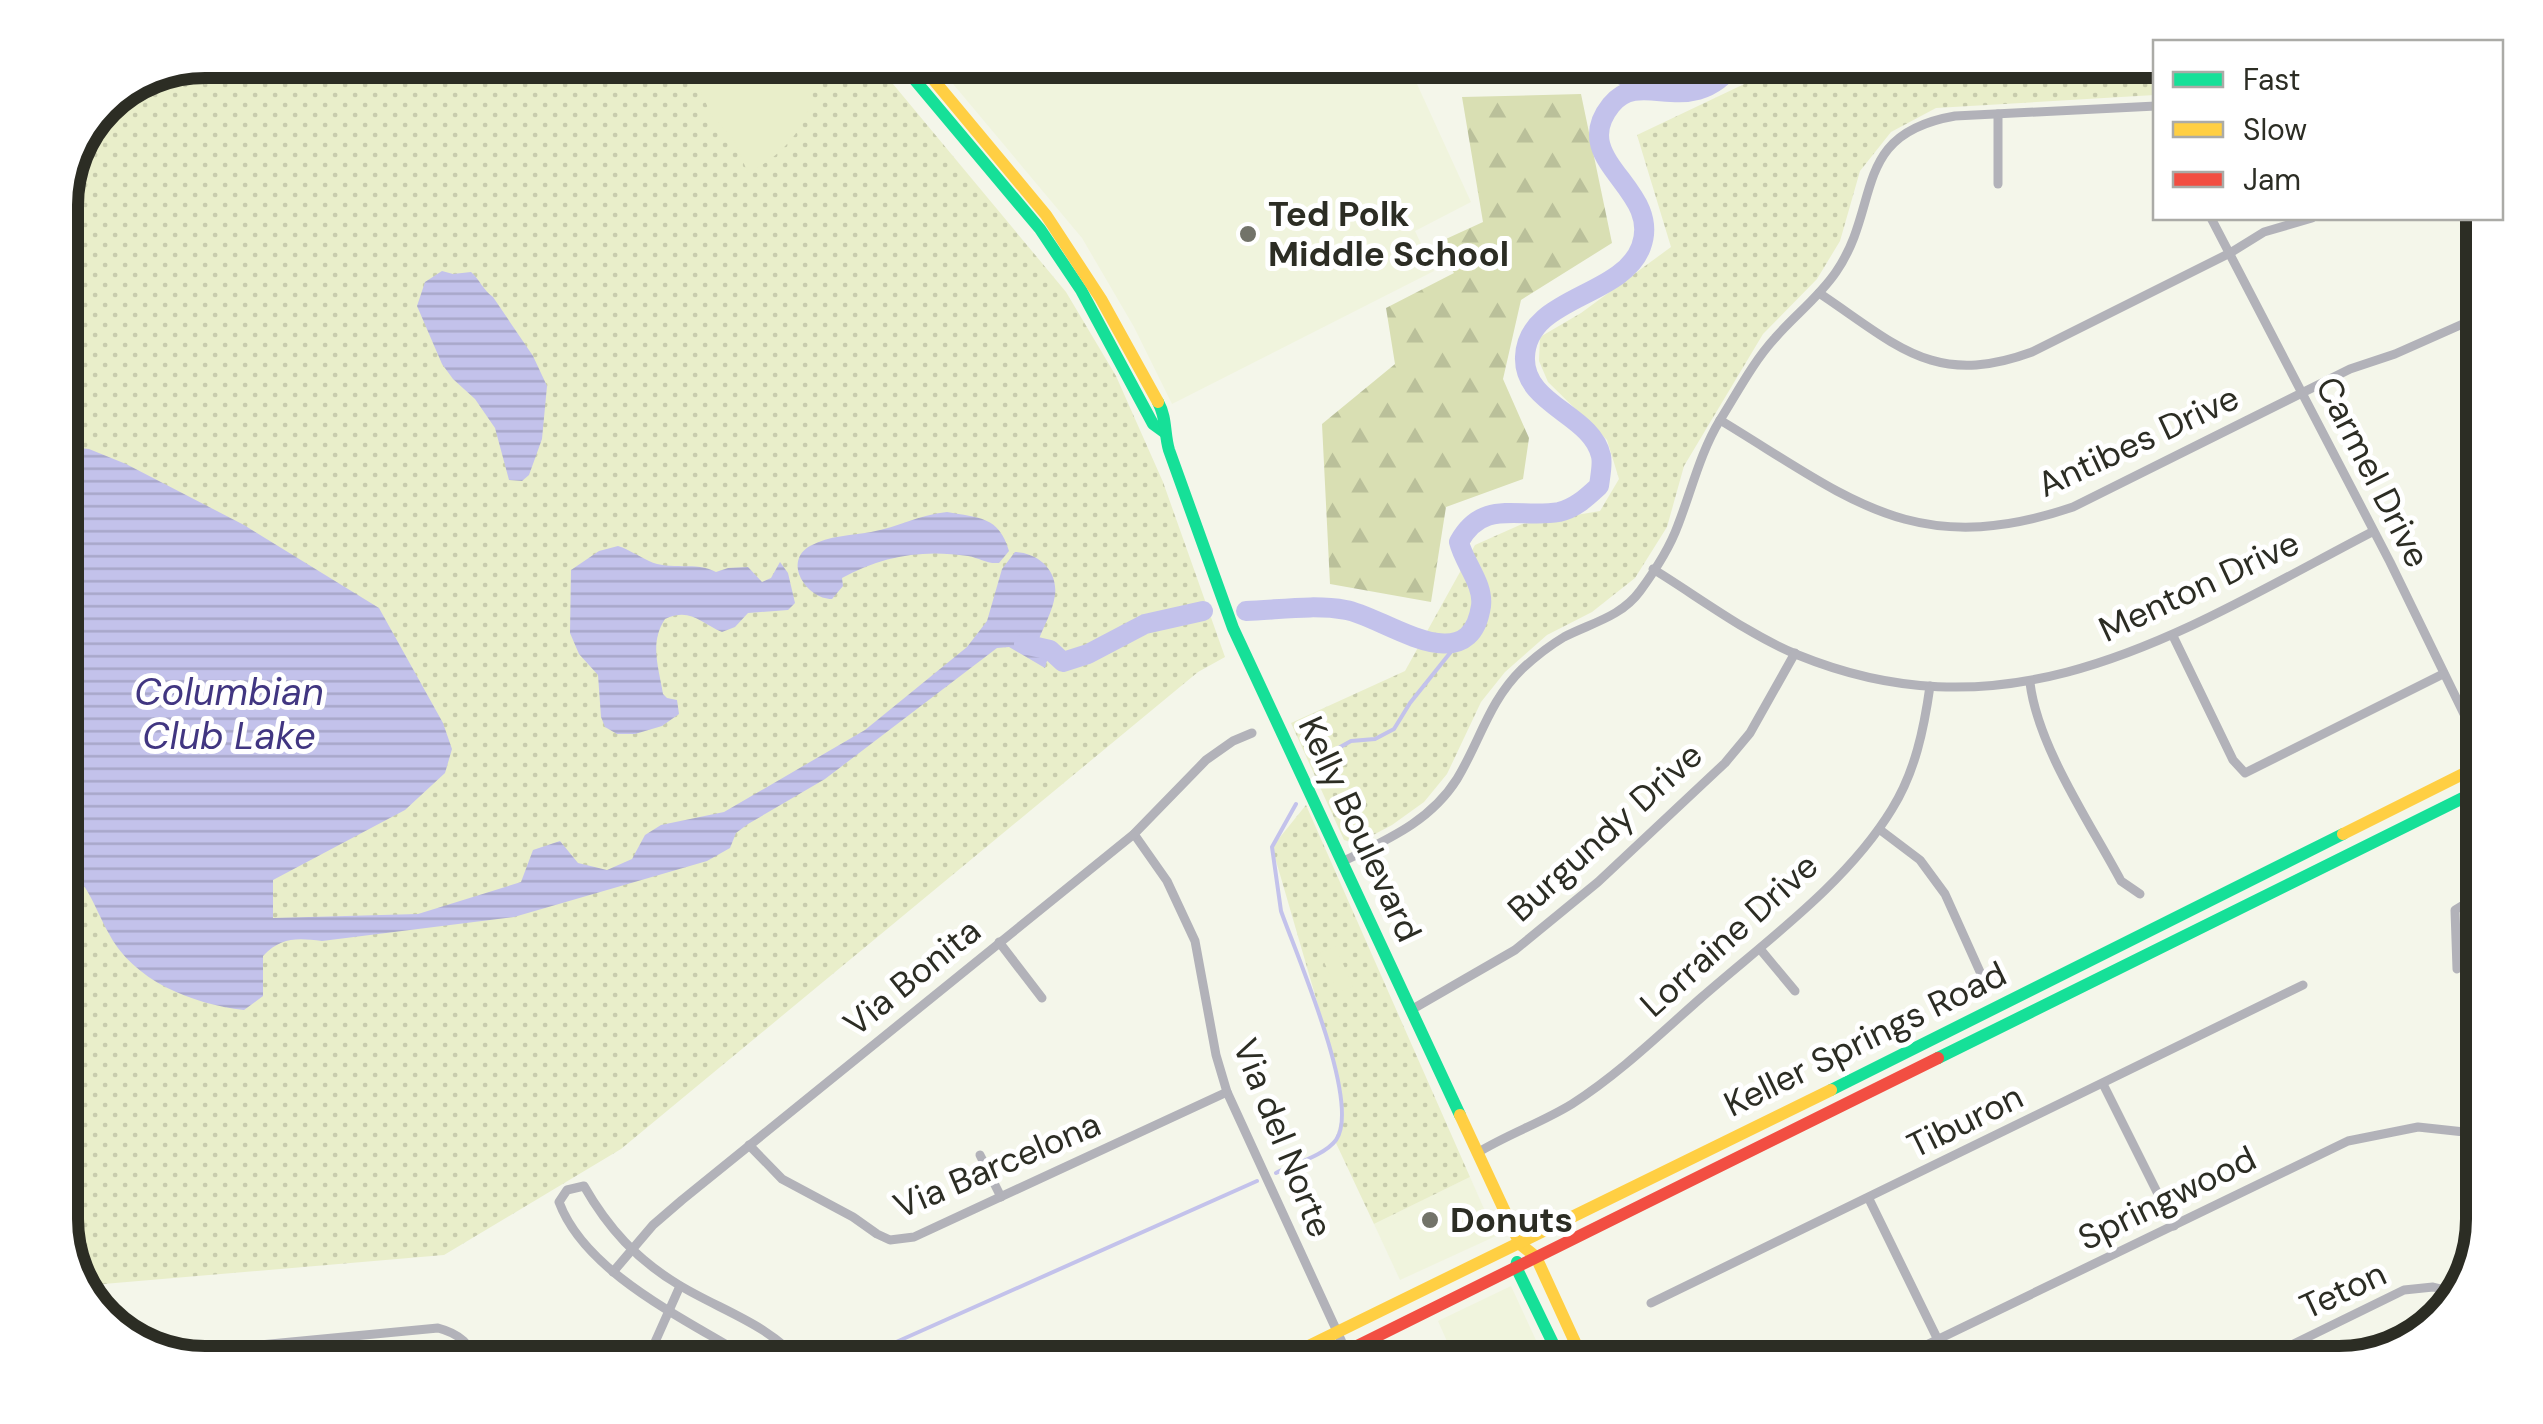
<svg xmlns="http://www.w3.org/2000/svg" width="2543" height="1424" viewBox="0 0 2543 1424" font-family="'DM Sans',sans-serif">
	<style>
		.built { fill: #f0f4dd }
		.grass { fill: url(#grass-dots) }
		.forest { fill: url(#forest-firs) }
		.pitch { fill: #e9eeca }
		.water { fill: url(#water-rules) }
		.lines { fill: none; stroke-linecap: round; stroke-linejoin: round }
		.stream { stroke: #c3c2eb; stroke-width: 4 }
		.river { stroke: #c3c2eb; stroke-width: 20 }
		.street { stroke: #b2b2b9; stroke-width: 9 }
		.fast { stroke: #16e098; stroke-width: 12 }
		.slow { stroke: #ffcf43; stroke-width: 12 }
		.jam { stroke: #f24e42; stroke-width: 12 }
		.poi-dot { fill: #727369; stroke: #fff; stroke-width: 4 }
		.labels { text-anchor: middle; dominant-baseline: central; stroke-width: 10; stroke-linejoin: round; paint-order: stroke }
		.poi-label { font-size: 35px; font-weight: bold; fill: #2c2d24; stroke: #fff; text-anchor: start }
		.street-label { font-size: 35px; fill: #2c2d24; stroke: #fff }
		.water-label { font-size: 38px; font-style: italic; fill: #413681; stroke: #fff }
		.rim { fill: none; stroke: #2c2d24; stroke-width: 12 }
	</style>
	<defs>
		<pattern id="grass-dots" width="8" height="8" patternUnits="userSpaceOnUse" patternTransform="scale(2.5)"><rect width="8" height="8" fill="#e9eeca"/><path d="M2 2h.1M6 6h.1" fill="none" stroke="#c8ccad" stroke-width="1.8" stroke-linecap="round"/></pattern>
		<pattern id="forest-firs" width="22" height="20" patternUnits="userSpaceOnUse" patternTransform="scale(2.5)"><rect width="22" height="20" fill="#d9dfb3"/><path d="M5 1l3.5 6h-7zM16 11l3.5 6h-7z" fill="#bac09a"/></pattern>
		<pattern id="water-rules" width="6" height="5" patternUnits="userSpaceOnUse" patternTransform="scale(2.5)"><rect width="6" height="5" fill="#c3c2eb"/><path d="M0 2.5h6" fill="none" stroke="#a8a7c9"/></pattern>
	</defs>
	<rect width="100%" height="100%" fill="#f4f6ea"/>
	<g class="built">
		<polygon points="933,60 1406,60 1471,202 1415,231 1434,271 1172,404 1134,327 1082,238"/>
		<polygon points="1470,1177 1496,1236 1400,1280 1374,1224"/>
		<polygon points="1511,1286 1547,1364 1457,1364 1438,1321"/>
	</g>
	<g class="grass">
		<polygon points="204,60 873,60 1066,292 1116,376 1163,482 1225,657 1198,672 621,1149 444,1255 80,1286 60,1228 60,196 103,102"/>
		<polygon points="1795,60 2155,60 2155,95 1936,108 1891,132 1860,171 1840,241 1817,279 1763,334 1684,466 1667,527 1635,578 1592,612 1547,635 1505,672 1481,702 1447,774 1424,802 1392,825 1356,844 1344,840 1291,723 1405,671 1475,545 1522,524 1600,511 1619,479 1607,440 1548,382 1539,361 1540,337 1581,313 1671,247 1637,135"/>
		<polygon points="1306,805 1470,1177 1374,1224 1335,1141 1343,1111 1329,1043 1272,847"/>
	</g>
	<polygon class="forest" points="1581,94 1612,243 1521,300 1503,379 1529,438 1523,479 1446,507 1431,602 1330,584 1322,424 1395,364 1386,308 1454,273 1435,244 1483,222 1462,97"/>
	<g class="pitch">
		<path d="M451,60h70c-26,11 -44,9 -70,0z"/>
		<path d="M709,60h102c10,51 -19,91 -63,113l-15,-35 -21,-22 -17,-36 6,-16z"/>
		<polygon points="1335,946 1353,986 1338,993 1320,953"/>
	</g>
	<g class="water">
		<path d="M442,271l11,3 18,-2c9,8 12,18 22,25l40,59 14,30 -5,53 -13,36 -7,6 -13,-1 -14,-52 -20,-29 -22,-20 -11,-15 -25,-58 8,-24z"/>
		<path d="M60,446l29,3 37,15 118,61 135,83 64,115 9,26 -7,24 -40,37 -132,70v38l145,-4 103,-32 12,-32 27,-9 18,22 29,7 25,-11 13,-24 16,-10 63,-13 141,-82 102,-83 20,-26 15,-52 13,-17c23,1 43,18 40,43 -2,16 -12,32 -17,47l12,8 -5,18 -36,-21 -12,1 -172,131 -77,45 -12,9 -6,15 -23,13 -193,56 -192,24c-25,-3 -41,-4 -59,15v40l-19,14c-52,-6 -111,-29 -136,-78 -13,-24 -23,-56 -48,-70z"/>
		<path d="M947,512c32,6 52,4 62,39l-10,12c-13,1 -19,-5 -31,-7 -46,-7 -86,0 -126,22l1,8 -11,13c-25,0 -50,-37 -22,-53 20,-11 40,-10 61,-14 28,-5 47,-17 76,-20z"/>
		<path d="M618,546c12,4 20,10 31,15 21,10 47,0 67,11l12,-4 20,-1 14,15 9,-4 9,-16 8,11 7,30 -7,7 -40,3 -13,14 -13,5c-21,-9 -32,-25 -57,-13 -16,24 -6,49 -2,75l4,4 10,2 2,14 -17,12 -27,8h-18l-12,-7 -4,-10 -3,-42 -19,-21 -9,-21 1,-63 28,-19z"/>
	</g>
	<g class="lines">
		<g class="stream">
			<polyline points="1420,60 1436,73 1491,60"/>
			<polyline points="1552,60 1585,66 1635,90"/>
			<polyline points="1319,773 1333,751 1351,741 1375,739 1394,729 1410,703 1462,638"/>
			<path d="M1276,1173c17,-9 48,-17 60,-33 26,-36 -40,-186 -55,-229l-9,-64 24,-43"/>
			<polyline points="847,1364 1257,1181"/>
		</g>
		<g class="river">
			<path d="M1246,611c32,-1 67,-7 100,-1 37,6 123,75 135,-4 3,-22 -17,-43 -22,-64 24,-44 60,-23 100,-30 17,-4 28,-15 40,-26 1,-9 4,-22 2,-30 -9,-42 -78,-51 -76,-99 2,-61 97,-59 116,-110 22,-59 -75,-86 -30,-142 31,-39 80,19 126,-45"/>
			<polyline points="1024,644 1050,650 1063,662 1088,654 1145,624 1203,611"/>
		</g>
		<g class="street">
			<polyline points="1998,184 1998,114"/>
			<polyline points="2211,218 2390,562 2483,753"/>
			<path d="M1819,293c78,52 115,95 213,59l198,-99 34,-21 48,-14"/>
			<path d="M1720,420c129,78 194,141 353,87l277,-138 45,-15 88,-39"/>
			<path d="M1653,569c47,29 94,65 145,86 218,89 386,-25 574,-123"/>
			<polyline points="2173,636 2233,760 2245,773 2443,674"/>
			<path d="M2030,683c8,64 60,140 91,198l19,13"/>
			<polyline points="1879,829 1920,860 1945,894 1981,974"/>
			<polyline points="1134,834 1167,881 1195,941 1216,1055 1227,1092 1352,1364"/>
			<path d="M1342,862c44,-22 88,-40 115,-83 23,-38 32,-78 65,-110 13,-12 27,-23 42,-32 27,-14 57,-20 76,-46 14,-19 30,-44 38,-66 14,-36 22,-72 42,-105 17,-27 33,-58 55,-82 19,-22 44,-41 61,-66 46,-67 14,-138 119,-156l201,-10"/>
			<polyline points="999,942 1042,998"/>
			<polyline points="1760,949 1795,991"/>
			<polyline points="2457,969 2455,910 2483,893"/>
			<polyline points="1411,1010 1515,950 1598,882 1725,763 1750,733 1795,653"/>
			<polyline points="2103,1084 2174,1226"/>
			<polyline points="749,1145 782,1179 853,1217 877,1234 890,1240 914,1237 1227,1092"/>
			<path d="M1477,1153c31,-19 64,-30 95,-49 47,-30 88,-70 130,-107 64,-56 145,-114 190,-188 23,-37 32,-80 38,-123"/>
			<polyline points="980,1155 1001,1197"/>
			<polyline points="1869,1199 1938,1340"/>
			<polyline points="613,1272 653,1225 682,1200 1134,834 1206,760 1233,741 1252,733"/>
			<polyline points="1651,1303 2303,985"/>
			<polyline points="314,1341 318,1364"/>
			<path d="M166,1354l272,-26c23,6 31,16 41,36"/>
			<polyline points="647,1360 680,1286"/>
			<path d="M758,1364c-63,-41 -171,-87 -199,-162l8,-12 17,-4c24,42 53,74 95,99 43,26 90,39 123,79"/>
			<polyline points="1887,1364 2348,1141 2418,1127 2483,1134"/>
			<polyline points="2253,1364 2404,1290 2433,1287 2461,1294"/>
		</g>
		<g class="fast">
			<polyline points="898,60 1040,229 1081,290 1153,424 1164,432"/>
			<path d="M1158,402c9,16 6,31 11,48l64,178 227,487"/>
			<polyline points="1938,1058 2483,788"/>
			<polyline points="1831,1090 2343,834"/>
			<polyline points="1517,1262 1516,1267 1563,1364"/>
		</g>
		<g class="slow">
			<polyline points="917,60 1046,215 1101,299 1158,402"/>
			<polyline points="2343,834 2483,764"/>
			<polyline points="1460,1115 1520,1244 1536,1257 1585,1364"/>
			<polyline points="1272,1364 1831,1090"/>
		</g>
		<polyline class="jam" points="1321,1364 1938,1058"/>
	</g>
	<g class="poi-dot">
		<circle cx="1248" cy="234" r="10"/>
		<circle cx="1430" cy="1220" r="10"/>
	</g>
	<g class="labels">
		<g class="poi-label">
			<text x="1268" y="214">Ted Polk<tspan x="1268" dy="40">Middle School</tspan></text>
			<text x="1450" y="1220">Donuts</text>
		</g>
		<g class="street-label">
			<text transform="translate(2138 441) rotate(-25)">Antibes Drive</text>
			<text transform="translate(2373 472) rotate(63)">Carmel Drive</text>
			<text transform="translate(2199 586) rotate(-25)">Menton Drive</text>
			<text transform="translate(1360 829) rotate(65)">Kelly Boulevard</text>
			<text transform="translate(1605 832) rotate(-42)">Burgundy Drive</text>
			<text transform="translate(1729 935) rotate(-42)">Lorraine Drive</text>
			<text transform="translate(912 977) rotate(-39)">Via Bonita</text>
			<text transform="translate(1865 1039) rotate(-26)">Keller Springs Road</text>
			<text transform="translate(1965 1121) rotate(-26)">Tiburon</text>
			<text transform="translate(1283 1138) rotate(68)">Via del Norte</text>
			<text transform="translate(997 1165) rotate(-23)">Via Barcelona</text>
			<text transform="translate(2167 1198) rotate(-26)">Springwood</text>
			<text transform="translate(2343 1290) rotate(-25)">Teton</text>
		</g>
		<g class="water-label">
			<text x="229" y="692">Columbian<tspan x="229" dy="44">Club Lake</tspan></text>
		</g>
	</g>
	<path d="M0 0H2543V1424H0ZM205 78H2339A127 127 0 0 1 2466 205V1219A127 127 0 0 1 2339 1346H205A127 127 0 0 1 78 1219V205A127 127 0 0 1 205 78Z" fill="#fff" fill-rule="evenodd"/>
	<path class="rim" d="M205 78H2339A127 127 0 0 1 2466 205V1219A127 127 0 0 1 2339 1346H205A127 127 0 0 1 78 1219V205A127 127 0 0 1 205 78Z"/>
	<rect x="2153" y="40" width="350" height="180" fill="#ffffff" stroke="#ababa7" stroke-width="2.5"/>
	<rect x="2173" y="72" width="50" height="15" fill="#16e098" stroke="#ababa7" stroke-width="2.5"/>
	<text x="2243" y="90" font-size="30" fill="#2c2d24">Fast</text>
	<rect x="2173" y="122" width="50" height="15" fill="#ffcf43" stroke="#ababa7" stroke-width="2.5"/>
	<text x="2243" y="140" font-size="30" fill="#2c2d24">Slow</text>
	<rect x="2173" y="172" width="50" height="15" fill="#f24e42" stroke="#ababa7" stroke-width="2.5"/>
	<text x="2243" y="190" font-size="30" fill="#2c2d24">Jam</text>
</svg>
